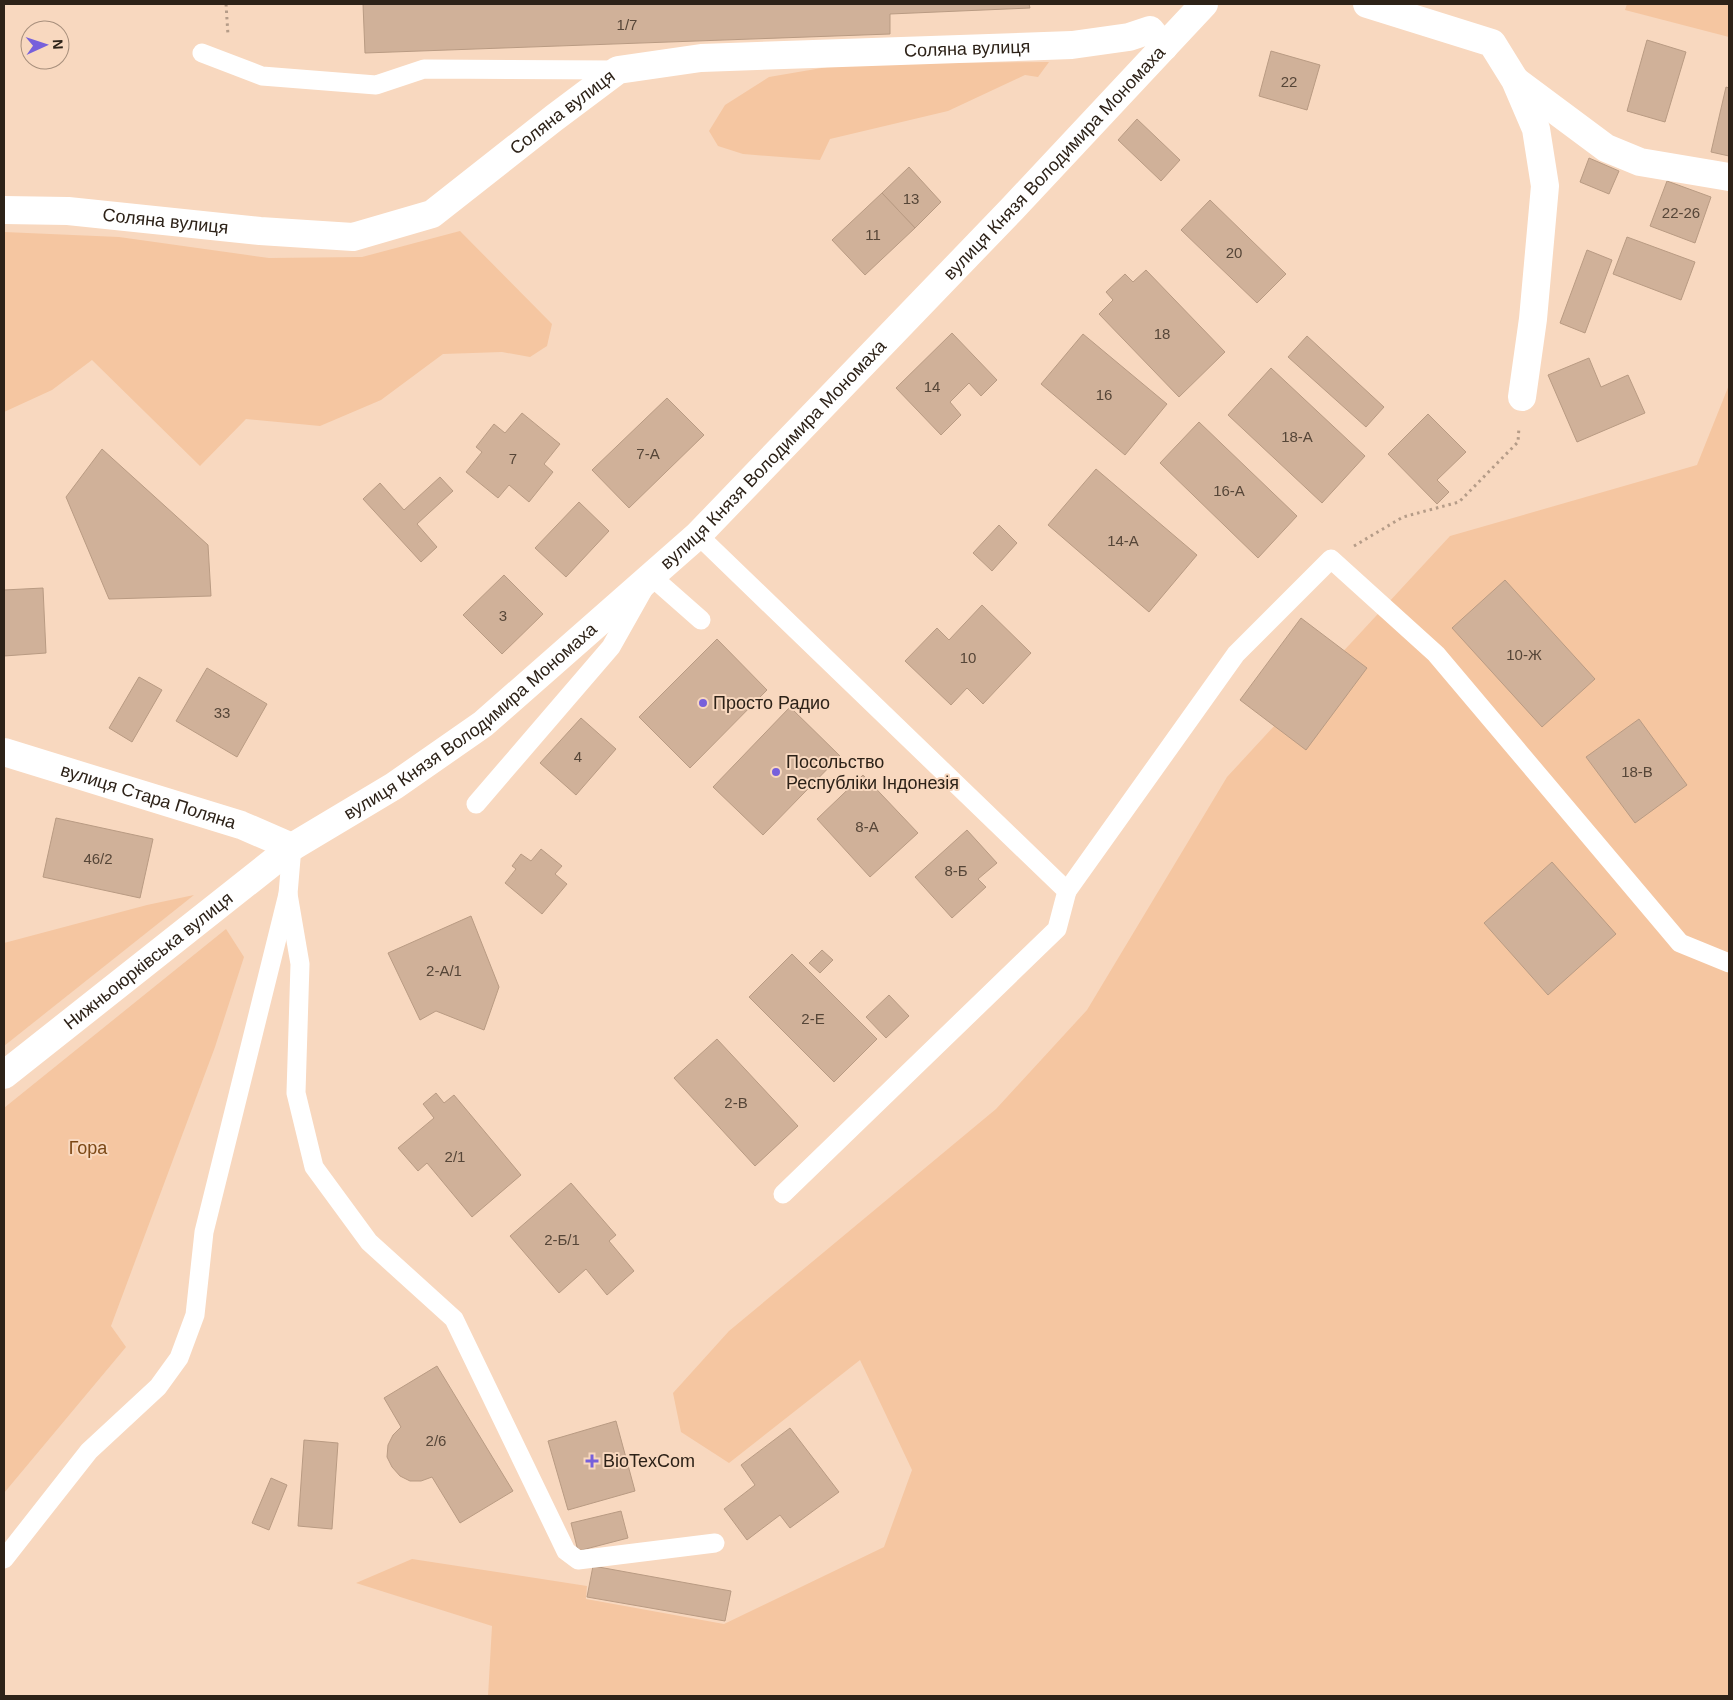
<svg xmlns="http://www.w3.org/2000/svg" width="1733" height="1700" viewBox="0 0 1733 1700" font-family="Helvetica,sans-serif">
	<style>
		.green { fill: #f5c6a1 }
		.building { fill: #d0b199; stroke: #b99b83 }
		.lines { fill: none; stroke-linecap: round; stroke-linejoin: round }
		.path { stroke: #b59c88; stroke-width: 3; stroke-dasharray: 2.5 4; stroke-linecap: butt }
		.lane { stroke: #fff; stroke-width: 19 }
		.street { stroke: #fff; stroke-width: 28 }
		.poi-dot { fill: #7760db; stroke: #f8d8bf; stroke-width: 2 }
		.labels { text-anchor: middle; dominant-baseline: central; stroke-width: 4; stroke-linejoin: round; paint-order: stroke }
		.number-label { font-size: 15px; fill: #564638 }
		.street-label { font-size: 18px; fill: #2d2218; stroke: #f8d8bf }
		.poi-label { font-size: 18px; fill: #2d2218; stroke: #f8d8bf; text-anchor: start }
		.park-label { font-size: 18px; fill: #7c4815; stroke: #f8d8bf }
	</style>
	<rect width="100%" height="100%" fill="#f8d8bf"/>
	<g class="green">
		<polygon points="1627,4 1729,4 1729,37 1625,10"/>
		<polygon points="1049,62 1038,77 1025,75 948,111 830,139 820,160 743,154 718,146 709,131 725,105 769,77 845,64"/>
		<polygon points="460,231 552,324 547,346 530,357 502,352 443,354 381,400 320,426 246,419 200,466 92,360 52,390 4,412 4,232 119,237 269,258 362,257"/>
		<polygon points="1729,385 1729,1696 488,1696 492,1626 356,1583 412,1559 587,1586 586,1599 724,1624 884,1547 912,1470 860,1360 729,1463 681,1432 673,1393 729,1331 996,1109 1087,1010 1227,777 1450,536 1697,465"/>
		<polygon points="194,895 4,1046 4,943 147,905"/>
		<polygon points="226,929 244,957 215,1047 111,1326 126,1347 4,1493 4,1108"/>
	</g>
	<g class="building">
		<polygon points="363,4 1029,4 1030,8 890,14 890,34 365,53"/>
		<polygon points="1647,40 1686,52 1665,122 1627,111"/>
		<polygon points="1271,51 1320,65 1307,110 1259,96"/>
		<polygon points="1726,87 1729,88 1729,156 1711,152"/>
		<polygon points="1137,119 1180,160 1161,181 1118,140"/>
		<polygon points="1589,158 1619,171 1609,194 1580,182"/>
		<polygon points="909,167 941,202 915,228 882,193"/>
		<polygon points="1667,181 1711,197 1695,243 1650,226"/>
		<polygon points="882,193 915,228 865,275 832,240"/>
		<polygon points="1210,200 1286,274 1257,303 1181,230"/>
		<polygon points="1627,237 1695,262 1681,300 1613,274"/>
		<polygon points="1587,250 1612,260 1585,333 1560,323"/>
		<polygon points="1146,270 1225,352 1179,397 1099,314 1113,300 1106,292 1125,274 1133,282"/>
		<polygon points="952,333 997,380 981,396 969,383 950,402 961,415 941,435 896,388"/>
		<polygon points="1083,334 1167,404 1125,455 1041,384"/>
		<polygon points="1307,336 1384,407 1366,427 1288,357"/>
		<polygon points="1589,358 1601,387 1628,375 1645,413 1577,442 1548,375"/>
		<polygon points="1271,368 1365,456 1322,503 1228,415"/>
		<polygon points="667,398 704,435 629,508 592,470"/>
		<polygon points="522,413 560,444 544,464 553,472 529,502 509,485 498,498 466,472 482,452 476,447 494,424 505,433"/>
		<polygon points="1428,414 1466,452 1437,480 1449,492 1437,504 1388,454"/>
		<polygon points="1199,422 1297,516 1258,558 1160,463"/>
		<polygon points="102,449 208,545 211,596 109,599 66,497"/>
		<polygon points="1096,469 1197,555 1149,612 1048,525"/>
		<polygon points="440,477 453,491 417,524 437,547 421,562 363,499 380,483 404,510"/>
		<polygon points="579,502 609,531 566,577 535,548"/>
		<polygon points="999,525 1017,543 992,571 973,553"/>
		<polygon points="504,575 543,614 502,654 463,615"/>
		<polygon points="1505,580 1595,679 1542,727 1452,628"/>
		<polygon points="43,588 46,653 4,656 4,590"/>
		<polygon points="982,605 1031,653 983,704 967,688 951,705 905,661 937,628 949,640"/>
		<polygon points="1301,618 1367,668 1306,750 1240,700"/>
		<polygon points="717,639 767,690 690,768 639,717"/>
		<polygon points="207,668 267,704 237,757 176,721"/>
		<polygon points="139,677 162,690 132,742 109,728"/>
		<polygon points="790,707 840,756 763,835 713,787"/>
		<polygon points="581,718 616,749 576,795 540,763"/>
		<polygon points="1639,719 1687,785 1635,823 1586,757"/>
		<polygon points="863,775 918,833 870,877 817,819"/>
		<polygon points="56,818 153,839 140,898 43,877"/>
		<polygon points="967,830 997,863 978,879 986,887 952,918 915,877"/>
		<polygon points="541,849 562,866 555,874 567,884 542,914 505,883 516,869 512,866 521,854 531,861"/>
		<polygon points="1552,862 1616,934 1548,995 1484,923"/>
		<polygon points="471,916 499,987 484,1030 436,1011 420,1020 388,953"/>
		<polygon points="822,950 833,960 820,973 809,963"/>
		<polygon points="792,954 877,1039 834,1082 749,997"/>
		<polygon points="889,995 909,1016 886,1038 866,1017"/>
		<polygon points="717,1039 798,1126 755,1166 674,1078"/>
		<polygon points="436,1093 444,1103 454,1095 521,1175 472,1217 427,1163 418,1171 398,1148 434,1118 423,1104"/>
		<polygon points="571,1183 616,1235 609,1241 634,1271 607,1295 586,1269 559,1293 510,1236"/>
		<polygon points="437,1366 513,1491 460,1523 432,1477 421,1481 410,1481 400,1476 392,1467 387,1457 388,1445 393,1435 401,1427 384,1398"/>
		<polygon points="616,1421 635,1491 568,1510 548,1441"/>
		<polygon points="790,1428 839,1492 790,1528 780,1515 747,1540 724,1509 755,1485 741,1465"/>
		<polygon points="304,1440 338,1443 332,1529 298,1526"/>
		<polygon points="271,1478 287,1485 269,1530 252,1523"/>
		<polygon points="621,1511 628,1538 578,1551 571,1523"/>
		<polygon points="593,1566 731,1591 725,1621 587,1597"/>
	</g>
	<g class="lines">
		<g class="path">
			<polyline points="226,4 228,35"/>
			<polyline points="1354,546 1403,517 1459,502 1518,442 1519,427"/>
		</g>
		<g class="lane">
			<polyline points="202,53 262,76 376,85 424,69 618,70"/>
			<polyline points="698,535 1067,891 1057,929 783,1194"/>
			<polyline points="476,804 611,647 651,576 701,620"/>
			<polyline points="1067,891 1236,654 1331,559 1436,654 1680,943 1729,963"/>
			<polyline points="288,894 300,964 296,1093 314,1167 369,1242 454,1319 566,1551 578,1560 715,1543"/>
			<polyline points="4,1559 89,1451 158,1387 179,1358 195,1315 204,1232 288,894 292,847"/>
		</g>
		<g class="street">
			<polyline points="1367,4 1492,43 1515,80 1536,129 1545,186 1533,319 1522,397"/>
			<polyline points="1516,81 1606,148 1640,162 1729,177"/>
			<path id="s1" d="M4,210l64,1 192,20 93,6 79,-23 122,-96 64,-48 83,-12 371,-13 57,-8 21,-7 14,17"/>
			<path id="s2" d="M4,752l237,73 51,22"/>
			<path id="s3" d="M4,1075l288,-228 102,-61 89,-62 215,-189 314,-326 192,-205"/>
		</g>
	</g>
	<g class="poi-dot">
		<circle cx="703" cy="703" r="5"/>
		<circle cx="776" cy="772" r="5"/>
		<path d="M589.5 1453.5h5v5h5v5h-5v5h-5v-5h-5v-5h5z"/>
	</g>
	<g class="labels">
		<g class="number-label">
			<text x="627" y="24">1/7</text>
			<text x="1289" y="81">22</text>
			<text x="911" y="198">13</text>
			<text x="1681" y="212">22-26</text>
			<text x="873" y="234">11</text>
			<text x="1234" y="252">20</text>
			<text x="1162" y="333">18</text>
			<text x="932" y="386">14</text>
			<text x="1104" y="394">16</text>
			<text x="1297" y="436">18-А</text>
			<text x="648" y="453">7-А</text>
			<text x="513" y="458">7</text>
			<text x="1229" y="490">16-А</text>
			<text x="1123" y="540">14-А</text>
			<text x="503" y="615">3</text>
			<text x="1524" y="654">10-Ж</text>
			<text x="968" y="657">10</text>
			<text x="222" y="712">33</text>
			<text x="578" y="756">4</text>
			<text x="1637" y="771">18-В</text>
			<text x="867" y="826">8-А</text>
			<text x="98" y="858">46/2</text>
			<text x="956" y="870">8-Б</text>
			<text x="444" y="970">2-А/1</text>
			<text x="813" y="1018">2-Е</text>
			<text x="736" y="1102">2-В</text>
			<text x="455" y="1156">2/1</text>
			<text x="562" y="1239">2-Б/1</text>
			<text x="436" y="1440">2/6</text>
		</g>
		<g class="street-label">
			<text stroke="none"><textPath href="#s1" startOffset="1018">Соляна вулиця</textPath></text>
			<text stroke="none"><textPath href="#s1" startOffset="598">Соляна вулиця</textPath></text>
			<text stroke="none"><textPath href="#s3" startOffset="1396">вулиця Князя Володимира Мономаха</textPath></text>
			<text stroke="none"><textPath href="#s1" startOffset="162">Соляна вулиця</textPath></text>
			<text stroke="none"><textPath href="#s3" startOffset="991">вулиця Князя Володимира Мономаха</textPath></text>
			<text stroke="none"><textPath href="#s3" startOffset="586">вулиця Князя Володимира Мономаха</textPath></text>
			<text stroke="none"><textPath href="#s2" startOffset="151">вулиця Стара Поляна</textPath></text>
			<text stroke="none"><textPath href="#s3" startOffset="184">Нижньоюрківська вулиця</textPath></text>
		</g>
		<g class="poi-label">
			<text x="713" y="703">Просто Радио</text>
			<text x="786" y="762">Посольство<tspan x="786" dy="21">Республіки Індонезія</tspan></text>
			<text x="603" y="1461">BioTexCom</text>
		</g>
		<g class="park-label">
			<text x="88" y="1148">Гора</text>
		</g>
	</g>
	<rect width="1733" height="1700" fill="none" stroke="#2d2218" stroke-width="10"/>
	<g transform="translate(45 45) rotate(87)"><circle r="24" fill="#f8d8bf" stroke="#a78f7c"/>
	<path d="M0-4L9 19L0 12L-9 19Z" fill="#7760db"/>
	<text y="-8" font-size="14" font-weight="bold" text-anchor="middle" fill="#2d2218">N</text>
	</g>
</svg>
